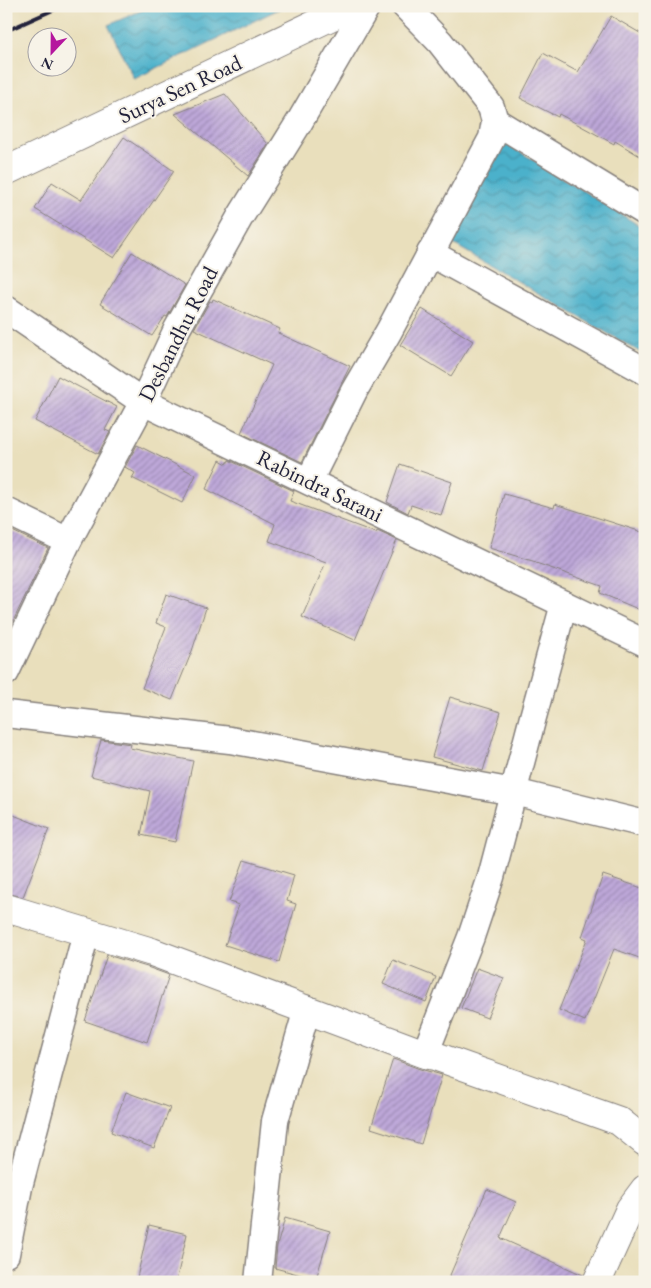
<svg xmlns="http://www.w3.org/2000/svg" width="651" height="1288" viewBox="0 0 651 1288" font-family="'EB Garamond',serif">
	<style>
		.water { fill: url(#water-waves); stroke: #376a83 }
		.building { fill: url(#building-hatch) }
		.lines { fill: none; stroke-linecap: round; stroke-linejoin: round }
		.minor-casing { stroke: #86807c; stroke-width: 29 }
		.tertiary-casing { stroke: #86807c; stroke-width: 30 }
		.minor { stroke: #fff; stroke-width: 26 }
		.tertiary { stroke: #fff; stroke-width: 28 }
		.rail { stroke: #22223b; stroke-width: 4 }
		.labels { text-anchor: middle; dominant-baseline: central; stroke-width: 4; stroke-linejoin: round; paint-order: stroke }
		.street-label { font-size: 22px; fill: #22223b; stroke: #f7f3e8 }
	</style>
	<defs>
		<pattern id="water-waves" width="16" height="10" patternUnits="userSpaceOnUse" patternTransform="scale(1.25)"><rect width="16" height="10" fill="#4cb1cb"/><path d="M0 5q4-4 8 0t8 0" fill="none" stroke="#3f90a6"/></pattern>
		<pattern id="building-hatch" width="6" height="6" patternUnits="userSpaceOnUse" patternTransform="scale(1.25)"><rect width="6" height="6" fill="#bea8d9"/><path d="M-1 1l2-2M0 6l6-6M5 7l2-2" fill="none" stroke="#9a88b1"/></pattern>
	</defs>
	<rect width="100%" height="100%" fill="#f7f3e8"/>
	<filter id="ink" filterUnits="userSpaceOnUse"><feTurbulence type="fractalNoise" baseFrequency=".02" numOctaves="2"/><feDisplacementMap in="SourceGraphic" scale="10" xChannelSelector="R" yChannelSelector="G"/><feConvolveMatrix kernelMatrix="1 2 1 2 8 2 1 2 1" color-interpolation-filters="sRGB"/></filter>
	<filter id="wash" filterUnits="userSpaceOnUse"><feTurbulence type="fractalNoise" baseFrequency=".0096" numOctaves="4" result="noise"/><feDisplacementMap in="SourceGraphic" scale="20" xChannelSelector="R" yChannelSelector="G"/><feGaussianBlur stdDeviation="1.12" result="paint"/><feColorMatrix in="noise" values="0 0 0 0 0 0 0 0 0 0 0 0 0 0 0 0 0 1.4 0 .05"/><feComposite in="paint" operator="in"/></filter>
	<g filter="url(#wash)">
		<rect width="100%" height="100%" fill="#e9dfbc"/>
		<g class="water">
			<polygon points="152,6 285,6 134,79 108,25"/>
			<polygon points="504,142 645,229 645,355 450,242"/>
		</g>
		<g id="blocks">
			<g class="building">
				<polygon points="611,16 645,36 645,159 615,141 614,144 559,114 558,117 520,98 543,53 578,72"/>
				<polygon points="225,94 268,144 248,176 175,114"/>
				<polygon points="124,137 174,171 114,258 35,209 52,182 81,200"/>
				<polygon points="132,252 185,285 167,317 165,316 152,336 100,304"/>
				<polygon points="213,299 280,329 278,333 350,366 302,462 241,433 272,365 194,329 210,301 212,302"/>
				<polygon points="422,309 473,341 451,376 400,345"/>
				<polygon points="58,376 117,407 105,430 110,432 98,454 35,421"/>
				<polygon points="137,445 196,475 182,503 132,478 135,473 125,467"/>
				<polygon points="220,460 227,464 229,460 294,491 290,501 376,533 377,531 397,540 355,640 302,617 326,562 269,541 275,524 206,489"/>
				<polygon points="400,464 452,482 441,515 411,505 408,513 387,502"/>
				<polygon points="504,494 554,508 555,504 645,533 645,612 600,593 602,586 536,563 536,562 489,548"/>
				<polygon points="6,528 48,548 6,636"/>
				<polygon points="166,594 206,608 192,651 172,700 142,688 166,627 156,623"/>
				<polygon points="450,697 501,712 483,771 432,757"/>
				<polygon points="101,740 131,744 130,748 193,761 175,842 141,835 150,791 91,776"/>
				<polygon points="6,812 49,829 23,897 6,893"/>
				<polygon points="244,860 294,875 287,901 296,904 279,962 225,945 239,905 229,902"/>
				<polygon points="603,875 645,889 645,960 614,949 585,1021 559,1010 587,939 582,937"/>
				<polygon points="107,955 147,967 169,975 147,1042 85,1021"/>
				<polygon points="393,960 436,977 426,1002 383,984"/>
				<polygon points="477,968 504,978 487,1018 461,1008"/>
				<polygon points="393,1059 420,1069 442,1075 421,1144 371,1128"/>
				<polygon points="126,1092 170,1108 154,1148 111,1132"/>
				<polygon points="487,1189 516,1202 500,1238 583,1275 582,1282 447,1282"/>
				<polygon points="285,1218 330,1231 316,1279 275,1268 277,1246"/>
				<polygon points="149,1225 187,1234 176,1282 136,1282"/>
			</g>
		</g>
	</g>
	<g filter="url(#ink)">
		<use href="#blocks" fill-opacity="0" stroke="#86807c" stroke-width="1"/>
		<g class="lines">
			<defs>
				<g id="minor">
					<polyline points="495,121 645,212"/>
					<polyline points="430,253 645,371"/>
					<polyline points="6,309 143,402 645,643"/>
					<polyline points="309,481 354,391 389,331 492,138 495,121 491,107 440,42 405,6"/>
					<polyline points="6,511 68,541"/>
					<polyline points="6,672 68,541 143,402 177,329 240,217 300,121 367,6"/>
					<polyline points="6,714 230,740 514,792 645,824"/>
					<polyline points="425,1054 471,937 491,877 533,717 564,604"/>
					<polyline points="6,1254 19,1187 86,933"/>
					<polyline points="258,1282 275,1121 307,1009"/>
				</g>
				<g id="tertiary">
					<polyline points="6,171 353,6"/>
					<polyline points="6,908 152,952 425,1054 435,1056 619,1121 645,1142"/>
					<polyline points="597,1282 630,1209 645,1189"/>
				</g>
			</defs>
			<use href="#minor" class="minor-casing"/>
			<use href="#tertiary" class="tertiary-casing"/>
			<use href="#minor" class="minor"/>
			<use href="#tertiary" class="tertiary"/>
			<polyline class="rail" points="6,31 62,6"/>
		</g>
	</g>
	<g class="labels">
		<g class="street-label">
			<text transform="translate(180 89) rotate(-25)">Surya Sen Road</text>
			<text transform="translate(178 334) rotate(-63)">Desbandhu Road</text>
			<text transform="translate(320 486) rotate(26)">Rabindra Sarani</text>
		</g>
	</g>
	<rect width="651" height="1288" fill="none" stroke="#f7f3e8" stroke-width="25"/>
	<g transform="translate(52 52) rotate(202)"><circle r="24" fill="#f7f3e8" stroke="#a29fa3"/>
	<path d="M0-4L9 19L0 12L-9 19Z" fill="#b5179e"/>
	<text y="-8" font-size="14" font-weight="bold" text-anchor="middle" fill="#22223b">N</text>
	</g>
</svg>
